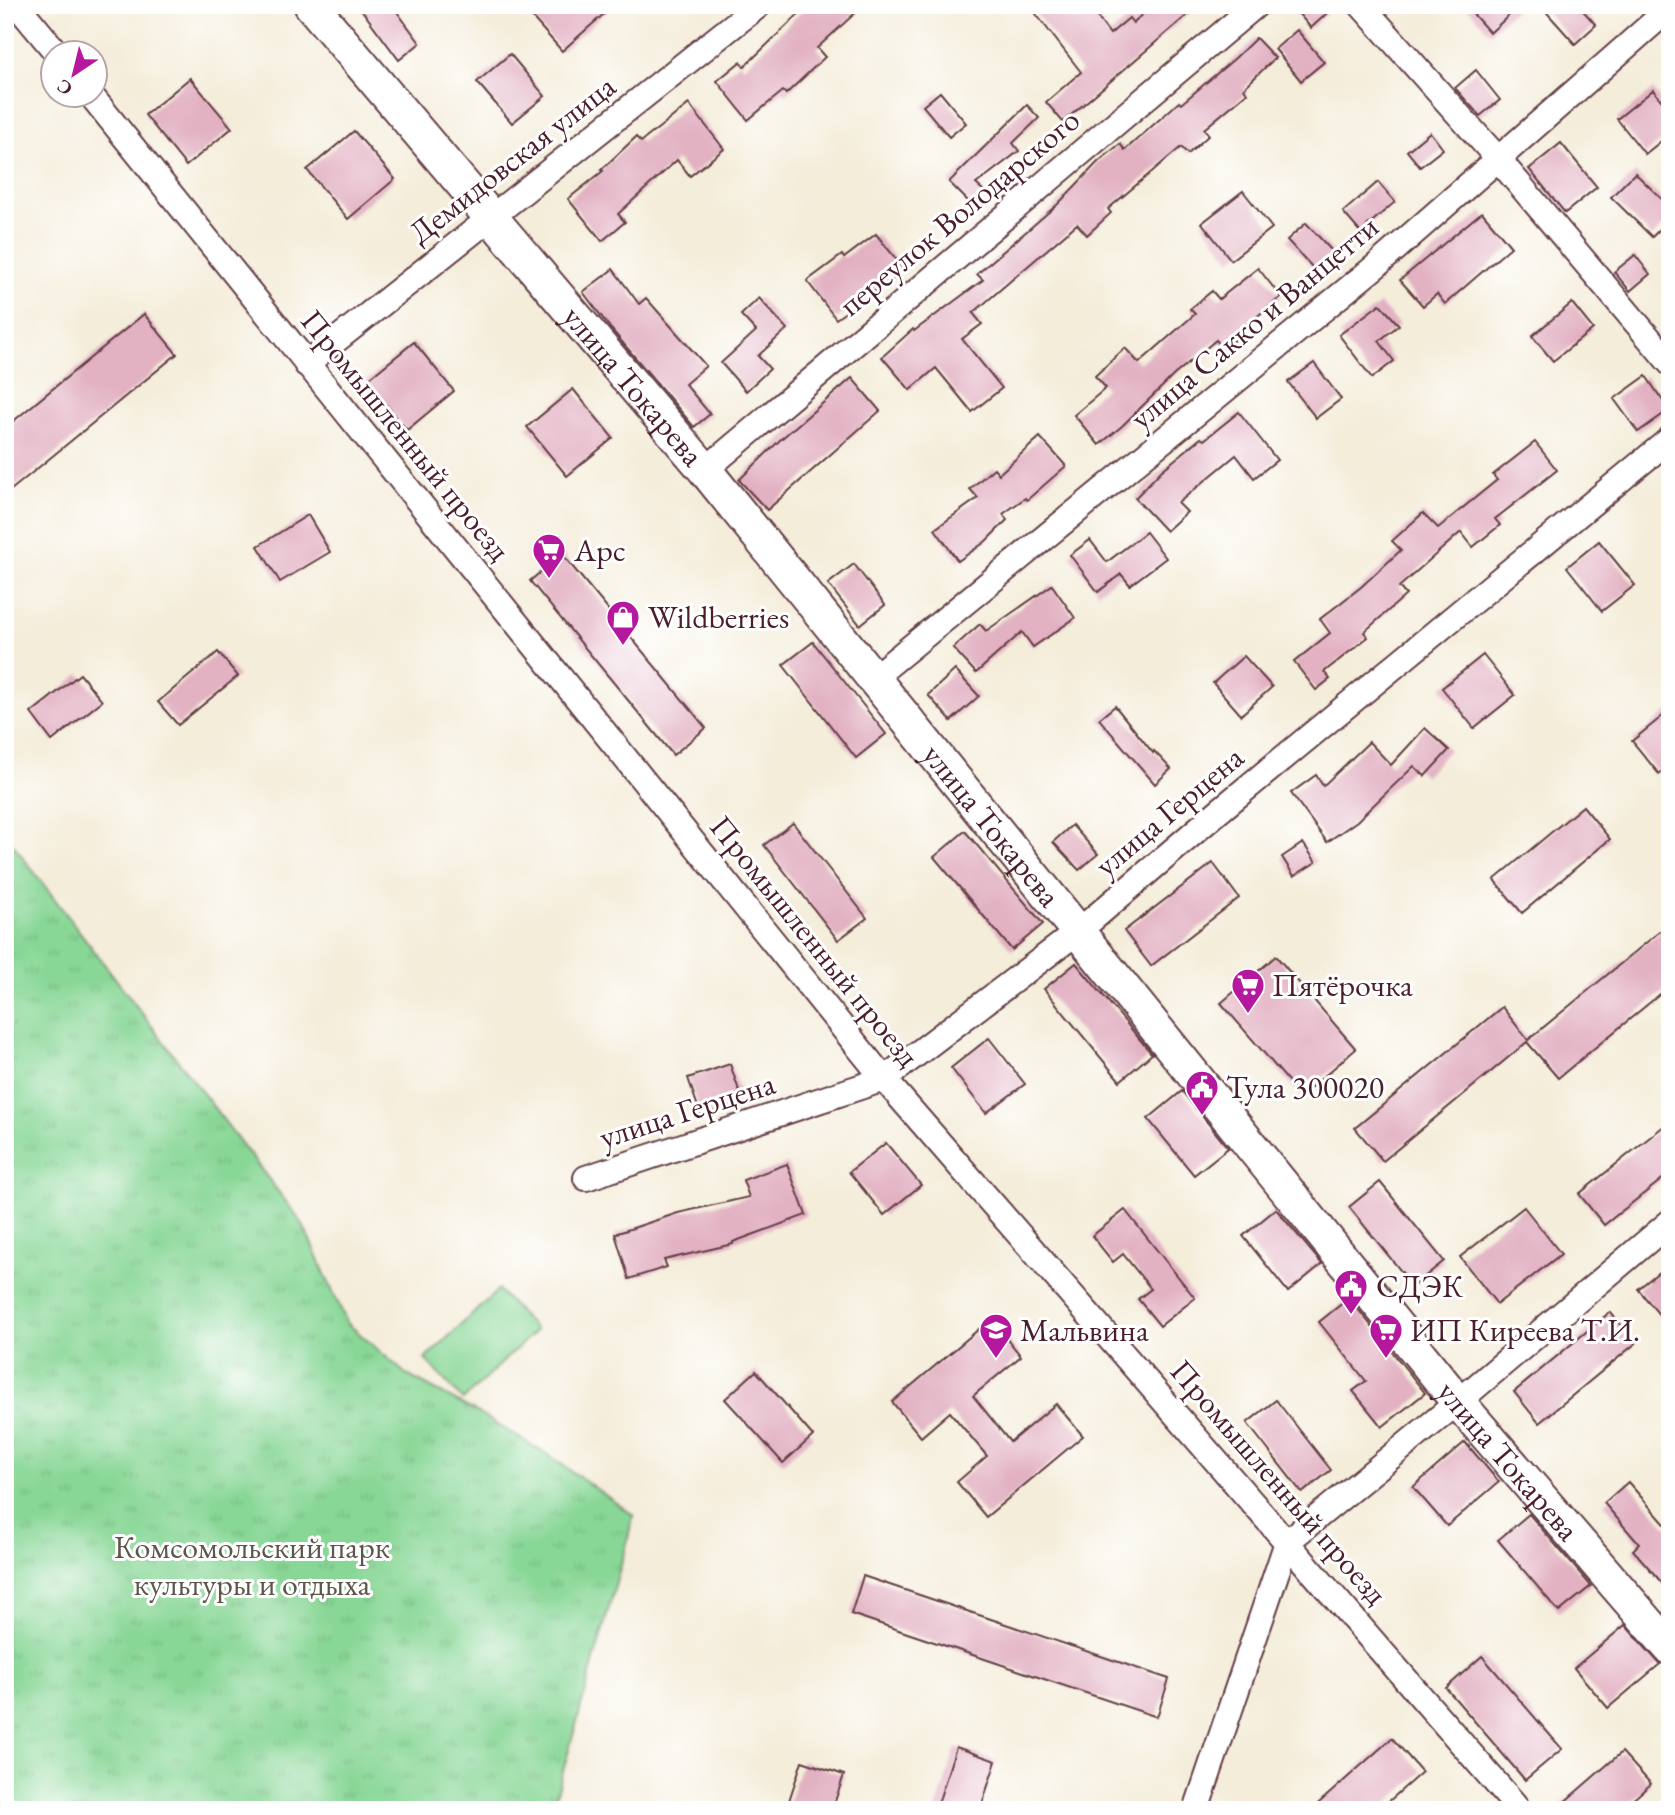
<svg xmlns="http://www.w3.org/2000/svg" width="1675" height="1815" viewBox="0 0 1675 1815" font-family="'EB Garamond',serif">
	<style>
		.park { fill: url(#park-tufts); stroke: #697b60; stroke-width: 2 }
		.pitch { fill: #88d796; stroke: #697b60; stroke-width: 2 }
		.building { fill: #e2b1c2 }
		.lines { fill: none; stroke-linecap: round; stroke-linejoin: round }
		.street-casing { stroke: #643e45; stroke-width: 28 }
		.secondary-casing { stroke: #643e45; stroke-width: 37 }
		.street { stroke: #fff; stroke-width: 24 }
		.secondary { stroke: #fff; stroke-width: 33 }
		.labels { text-anchor: middle; dominant-baseline: central; stroke-width: 6; stroke-linejoin: round; paint-order: stroke }
		.street-label { font-size: 32px; fill: #4a1f2b; stroke: #fff }
		.poi-label { font-size: 32px; fill: #4a1f2b; stroke: #fff; text-anchor: start }
		.park-label { font-size: 32px; fill: #5d564b; stroke: #fff }
	</style>
	<defs>
		<pattern id="park-tufts" width="24" height="20" patternUnits="userSpaceOnUse" patternTransform="scale(1.75)"><rect width="24" height="20" fill="#88d796"/><path d="M3 7l-1-3M5 7V3M7 7l1-3M15 17l-1-3M17 17v-4M19 17l1-3" fill="none" stroke="#77b881"/></pattern>
	</defs>
	<rect width="100%" height="100%" fill="#fff"/>
	<filter id="ink" filterUnits="userSpaceOnUse"><feTurbulence type="fractalNoise" baseFrequency=".0143" numOctaves="2"/><feDisplacementMap in="SourceGraphic" scale="14" xChannelSelector="R" yChannelSelector="G"/><feConvolveMatrix kernelMatrix="1 2 1 2 8 2 1 2 1" color-interpolation-filters="sRGB"/></filter>
	<filter id="wash" filterUnits="userSpaceOnUse"><feTurbulence type="fractalNoise" baseFrequency=".00686" numOctaves="4" result="noise"/><feDisplacementMap in="SourceGraphic" scale="28" xChannelSelector="R" yChannelSelector="G"/><feGaussianBlur stdDeviation="1.57" result="paint"/><feColorMatrix in="noise" values="0 0 0 0 0 0 0 0 0 0 0 0 0 0 0 0 0 1.4 0 .05"/><feComposite in="paint" operator="in"/></filter>
	<g filter="url(#wash)">
		<rect width="100%" height="100%" fill="#f4edda"/>
		<polygon class="park" points="5,834 302,1223 347,1323 407,1375 473,1410 551,1457 633,1515 626,1547 552,1810 5,1810"/>
		<polygon class="pitch" points="498,1290 536,1330 463,1400 425,1359"/>
		<g id="blocks">
			<g class="building">
				<polygon points="358,5 392,5 420,43 399,60"/>
				<polygon points="521,5 614,5 562,51"/>
				<polygon points="808,5 864,5 817,48 825,57 786,94 783,91 748,120 717,81 740,62 744,67"/>
				<polygon points="1029,5 1088,5 1110,34 1129,18 1133,23 1152,5 1199,5 1063,122 1046,102 1081,72"/>
				<polygon points="1291,5 1336,5 1311,28"/>
				<polygon points="1465,5 1520,5 1490,33"/>
				<polygon points="1540,5 1578,5 1596,25 1575,44"/>
				<polygon points="1297,30 1324,62 1301,81 1275,49"/>
				<polygon points="1256,38 1275,58 1244,88 1247,93 1204,129 1209,135 1188,154 1181,147 1108,209 1111,213 1087,235 1077,224 973,313 982,324 962,339 1002,388 972,412 936,368 910,390 882,357 913,329 914,331 983,280 977,274 1058,204 1098,162 1120,144 1125,150 1179,102 1181,104 1234,59"/>
				<polygon points="510,54 545,96 512,123 477,82"/>
				<polygon points="1476,70 1500,100 1480,116 1455,88"/>
				<polygon points="190,78 232,128 186,166 145,115"/>
				<polygon points="1653,90 1670,111 1670,134 1645,154 1617,119"/>
				<polygon points="940,92 966,123 949,137 923,106"/>
				<polygon points="689,104 724,149 690,176 677,160 618,214 625,222 602,241 568,199 603,171 601,170 636,137 641,142"/>
				<polygon points="1027,105 1039,118 1013,143 1019,151 976,184 984,191 971,204 949,182"/>
				<polygon points="354,131 395,179 348,219 307,170"/>
				<polygon points="1430,132 1443,149 1420,167 1407,151"/>
				<polygon points="1561,143 1597,187 1565,213 1529,169"/>
				<polygon points="1635,173 1670,207 1670,219 1652,237 1611,197"/>
				<polygon points="1378,182 1395,202 1367,226 1367,240 1343,212"/>
				<polygon points="1243,191 1272,228 1231,260 1202,223"/>
				<polygon points="1482,212 1511,247 1445,304 1437,294 1423,306 1400,280"/>
				<polygon points="1306,223 1333,252 1314,269 1287,240"/>
				<polygon points="876,234 905,270 836,319 807,281 842,255 844,258"/>
				<polygon points="1635,255 1650,274 1630,291 1614,272"/>
				<polygon points="1258,268 1281,297 1243,328 1245,331 1224,349 1216,340 1174,375 1122,426 1099,445 1074,415 1106,388 1095,376 1125,348 1139,363 1195,314 1190,309 1212,291 1219,299"/>
				<polygon points="613,269 639,304 646,298 706,366 685,384 710,414 694,427 611,329 583,292"/>
				<polygon points="759,298 787,329 758,356 770,369 746,391 721,363 756,331 741,315"/>
				<polygon points="1572,303 1593,329 1553,361 1532,336"/>
				<polygon points="1380,304 1399,325 1379,341 1394,361 1372,378 1339,335"/>
				<polygon points="144,314 177,354 5,495 5,428"/>
				<polygon points="414,342 454,391 407,430 366,381"/>
				<polygon points="1314,363 1341,399 1316,418 1288,382"/>
				<polygon points="1646,376 1669,410 1638,432 1614,399"/>
				<polygon points="852,378 880,411 767,510 739,480 781,439"/>
				<polygon points="573,389 613,438 567,476 527,427"/>
				<polygon points="1239,412 1277,460 1254,478 1236,455 1178,503 1187,512 1166,531 1135,498 1161,471 1201,438 1204,440"/>
				<polygon points="1040,437 1066,466 1027,500 1025,498 1003,514 1007,520 985,542 958,561 935,529 978,498 970,489 994,468 999,474"/>
				<polygon points="1535,442 1557,470 1495,519 1500,525 1473,547 1461,532 1399,587 1406,595 1364,632 1368,637 1324,672 1330,679 1316,690 1294,662 1330,633 1320,619 1361,587 1401,550 1392,541 1423,513 1438,528 1497,480 1493,475"/>
				<polygon points="308,515 330,552 280,582 258,546"/>
				<polygon points="1146,532 1166,558 1130,585 1121,574 1098,592 1070,555 1090,540 1107,562"/>
				<polygon points="1599,541 1635,585 1602,611 1567,567"/>
				<polygon points="562,554 706,728 673,755 530,581"/>
				<polygon points="854,564 885,605 860,625 828,584"/>
				<polygon points="1052,585 1075,618 1033,647 1022,632 976,673 953,648 980,624 986,631"/>
				<polygon points="813,642 886,734 856,758 783,665"/>
				<polygon points="218,652 238,676 178,725 158,702"/>
				<polygon points="1483,655 1515,695 1474,728 1442,688"/>
				<polygon points="1244,656 1272,687 1241,715 1213,683"/>
				<polygon points="955,670 979,696 951,721 928,695"/>
				<polygon points="80,674 102,701 52,741 31,713"/>
				<polygon points="1115,706 1153,753 1154,751 1171,769 1155,784 1099,719"/>
				<polygon points="1670,710 1670,765 1659,774 1632,741"/>
				<polygon points="1425,728 1449,750 1425,776 1414,766 1357,821 1327,842 1291,793 1316,775 1323,786 1369,742 1391,765"/>
				<polygon points="1583,806 1610,839 1522,913 1494,880"/>
				<polygon points="793,823 867,918 838,940 764,845"/>
				<polygon points="1072,825 1098,854 1079,870 1053,842"/>
				<polygon points="965,831 1043,924 1012,950 934,857"/>
				<polygon points="1303,843 1316,862 1294,876 1282,857"/>
				<polygon points="1213,863 1239,898 1151,966 1124,931"/>
				<polygon points="1670,923 1670,986 1558,1078 1527,1042 1383,1161 1355,1128 1502,1007 1528,1040"/>
				<polygon points="1276,956 1356,1049 1301,1096 1221,1003"/>
				<polygon points="1076,963 1152,1054 1120,1081 1044,989"/>
				<polygon points="989,1038 1025,1084 986,1113 951,1068"/>
				<polygon points="730,1064 743,1102 701,1116 688,1078"/>
				<polygon points="1182,1091 1228,1148 1194,1175 1148,1119"/>
				<polygon points="1670,1121 1670,1173 1604,1225 1579,1194"/>
				<polygon points="886,1143 921,1185 884,1215 849,1172"/>
				<polygon points="787,1164 806,1215 733,1242 733,1244 664,1260 667,1267 629,1279 615,1234 678,1213 749,1197 743,1180"/>
				<polygon points="1380,1182 1444,1261 1413,1286 1349,1207"/>
				<polygon points="1524,1207 1561,1254 1497,1304 1460,1257"/>
				<polygon points="1276,1209 1322,1264 1288,1292 1243,1236"/>
				<polygon points="1125,1210 1195,1298 1160,1326 1138,1299 1151,1289 1123,1254 1113,1262 1092,1236"/>
				<polygon points="1670,1263 1670,1328 1638,1289"/>
				<polygon points="1349,1298 1425,1393 1382,1427 1353,1391 1366,1381 1319,1322"/>
				<polygon points="1610,1312 1636,1343 1539,1423 1514,1392"/>
				<polygon points="991,1319 1021,1356 973,1396 1010,1442 1056,1404 1083,1436 986,1517 957,1482 987,1456 950,1412 921,1437 892,1402"/>
				<polygon points="756,1371 813,1436 783,1463 725,1399"/>
				<polygon points="1276,1400 1331,1470 1302,1493 1247,1423"/>
				<polygon points="1465,1442 1499,1482 1447,1526 1413,1487"/>
				<polygon points="1628,1482 1670,1530 1670,1592 1633,1550 1639,1544 1604,1503"/>
				<polygon points="1529,1514 1591,1586 1559,1612 1498,1540"/>
				<polygon points="863,1576 1169,1679 1157,1717 851,1614"/>
				<polygon points="1625,1625 1660,1664 1608,1708 1574,1668"/>
				<polygon points="1482,1656 1562,1749 1525,1780 1446,1688"/>
				<polygon points="1392,1738 1422,1772 1379,1810 1311,1810"/>
				<polygon points="956,1747 996,1761 980,1810 936,1810"/>
				<polygon points="1622,1752 1651,1784 1621,1810 1555,1810"/>
				<polygon points="802,1761 844,1775 832,1810 786,1810"/>
			</g>
		</g>
	</g>
	<g filter="url(#ink)">
		<use href="#blocks" fill-opacity="0" stroke="#643e45" stroke-width="2"/>
		<g class="lines">
			<defs>
				<g id="street">
					<polyline points="17,5 56,52"/>
					<polyline points="1361,5 1499,160 1670,363"/>
					<polyline points="90,94 884,1079 1516,1806"/>
					<polyline points="306,364 759,5"/>
					<polyline points="705,470 1256,5"/>
					<polyline points="873,678 1376,266 1670,8"/>
					<polyline points="586,1178 884,1079 1080,930 1219,811 1670,439"/>
					<polyline points="1196,1810 1287,1542 1458,1402 1670,1222"/>
				</g>
				<g id="secondary">
					<path id="s1" d="M311,5l394,465 753,932 212,246"/>
				</g>
			</defs>
			<use href="#street" class="street-casing"/>
			<use href="#secondary" class="secondary-casing"/>
			<use href="#street" class="street"/>
			<use href="#secondary" class="secondary"/>
		</g>
	</g>
	<defs>
		<symbol id="supermarket-pin" viewBox="-11 -11 22 30"><path d="M0 17L-7.5 6A9.5 9.5 0 1 1 7.5 6Z" fill="#b5179e" stroke="#fff"/><path d="M-6-5.5h2.5l.6 2H6L4.5 2H-2.5L-4.4-4H-6ZM-1.5 3.2a1.3 1.3 0 1 0 .1 0ZM3 3.2a1.3 1.3 0 1 0 .1 0Z" fill="#fff"/></symbol>
		<symbol id="shop-pin" viewBox="-11 -11 22 30"><path d="M0 17L-7.5 6A9.5 9.5 0 1 1 7.5 6Z" fill="#b5179e" stroke="#fff"/><path d="M-5-2.5h2.3a2.7 3.5 0 0 1 5.4 0H5L5.5 6h-11ZM-1.5-2.5h3a1.5 2.3 0 0 0-3 0Z" fill="#fff"/></symbol>
		<symbol id="civic-pin" viewBox="-11 -11 22 30"><path d="M0 17L-7.5 6A9.5 9.5 0 1 1 7.5 6Z" fill="#b5179e" stroke="#fff"/><path d="M-.6-6.5H3V-4.5H.6V-3L4-1V1h2V6H-6V1h2V-1L-.6-3ZM-1.2 2.5V6h2.4V2.5Z" fill="#fff"/></symbol>
		<symbol id="school-pin" viewBox="-11 -11 22 30"><path d="M0 17L-7.5 6A9.5 9.5 0 1 1 7.5 6Z" fill="#b5179e" stroke="#fff"/><path d="M0-5L7-2L0 1L-7-2ZM-4 1L0 2.5L4 1V4Q0 6-4 4Z" fill="#fff"/></symbol>
	</defs>
	<g fill-rule="evenodd">
		<use href="#supermarket-pin" x="530" y="531" width="38" height="52"/>
		<use href="#shop-pin" x="604" y="598" width="38" height="52"/>
		<use href="#supermarket-pin" x="1229" y="966" width="38" height="52"/>
		<use href="#civic-pin" x="1183" y="1068" width="38" height="52"/>
		<use href="#civic-pin" x="1332" y="1267" width="38" height="52"/>
		<use href="#school-pin" x="977" y="1311" width="38" height="52"/>
		<use href="#supermarket-pin" x="1367" y="1311" width="38" height="52"/>
	</g>
	<g class="labels">
		<g class="street-label">
			<text transform="translate(512 159) rotate(-38)">Демидовская улица</text>
			<text transform="translate(959 212) rotate(-40)">переулок Володарского</text>
			<text transform="translate(1254 322) rotate(-40)">улица Сакко и Ванцетти</text>
			<text stroke="none"><textPath href="#s1" startOffset="499">улица Токарева</textPath></text>
			<text transform="translate(406 435) rotate(51)">Промышленный проезд</text>
			<text transform="translate(1169 811) rotate(-40)">улица Герцена</text>
			<text stroke="none"><textPath href="#s1" startOffset="1066">улица Токарева</textPath></text>
			<text transform="translate(815 941) rotate(51)">Промышленный проезд</text>
			<text transform="translate(687 1110) rotate(-18)">улица Герцена</text>
			<text stroke="none"><textPath href="#s1" startOffset="1885">улица Токарева</textPath></text>
			<text transform="translate(1279 1482) rotate(49)">Промышленный проезд</text>
		</g>
		<g class="poi-label">
			<text x="574" y="550">Арс</text>
			<text x="648" y="617">Wildberries</text>
			<text x="1272" y="985">Пятёрочка</text>
			<text x="1226" y="1087">Тула 300020</text>
			<text x="1376" y="1286">СДЭК</text>
			<text x="1020" y="1330">Мальвина</text>
			<text x="1410" y="1330">ИП Киреева Т.И.</text>
		</g>
		<g class="park-label">
			<text x="252" y="1547">Комсомольский парк<tspan x="252" dy="37">культуры и отдыха</tspan></text>
		</g>
	</g>
	<rect width="1675" height="1815" fill="none" stroke="#fff" stroke-width="28"/>
	<g transform="translate(74 74) rotate(215)"><circle r="33" fill="#ffffff" stroke="#b7a5aa" stroke-width="2"/>
	<path d="M0-5L12 26L0 18L-12 26Z" fill="#b5179e"/>
	<text y="-10" font-size="19" font-weight="bold" text-anchor="middle" fill="#4a1f2b">С</text>
	</g>
</svg>
